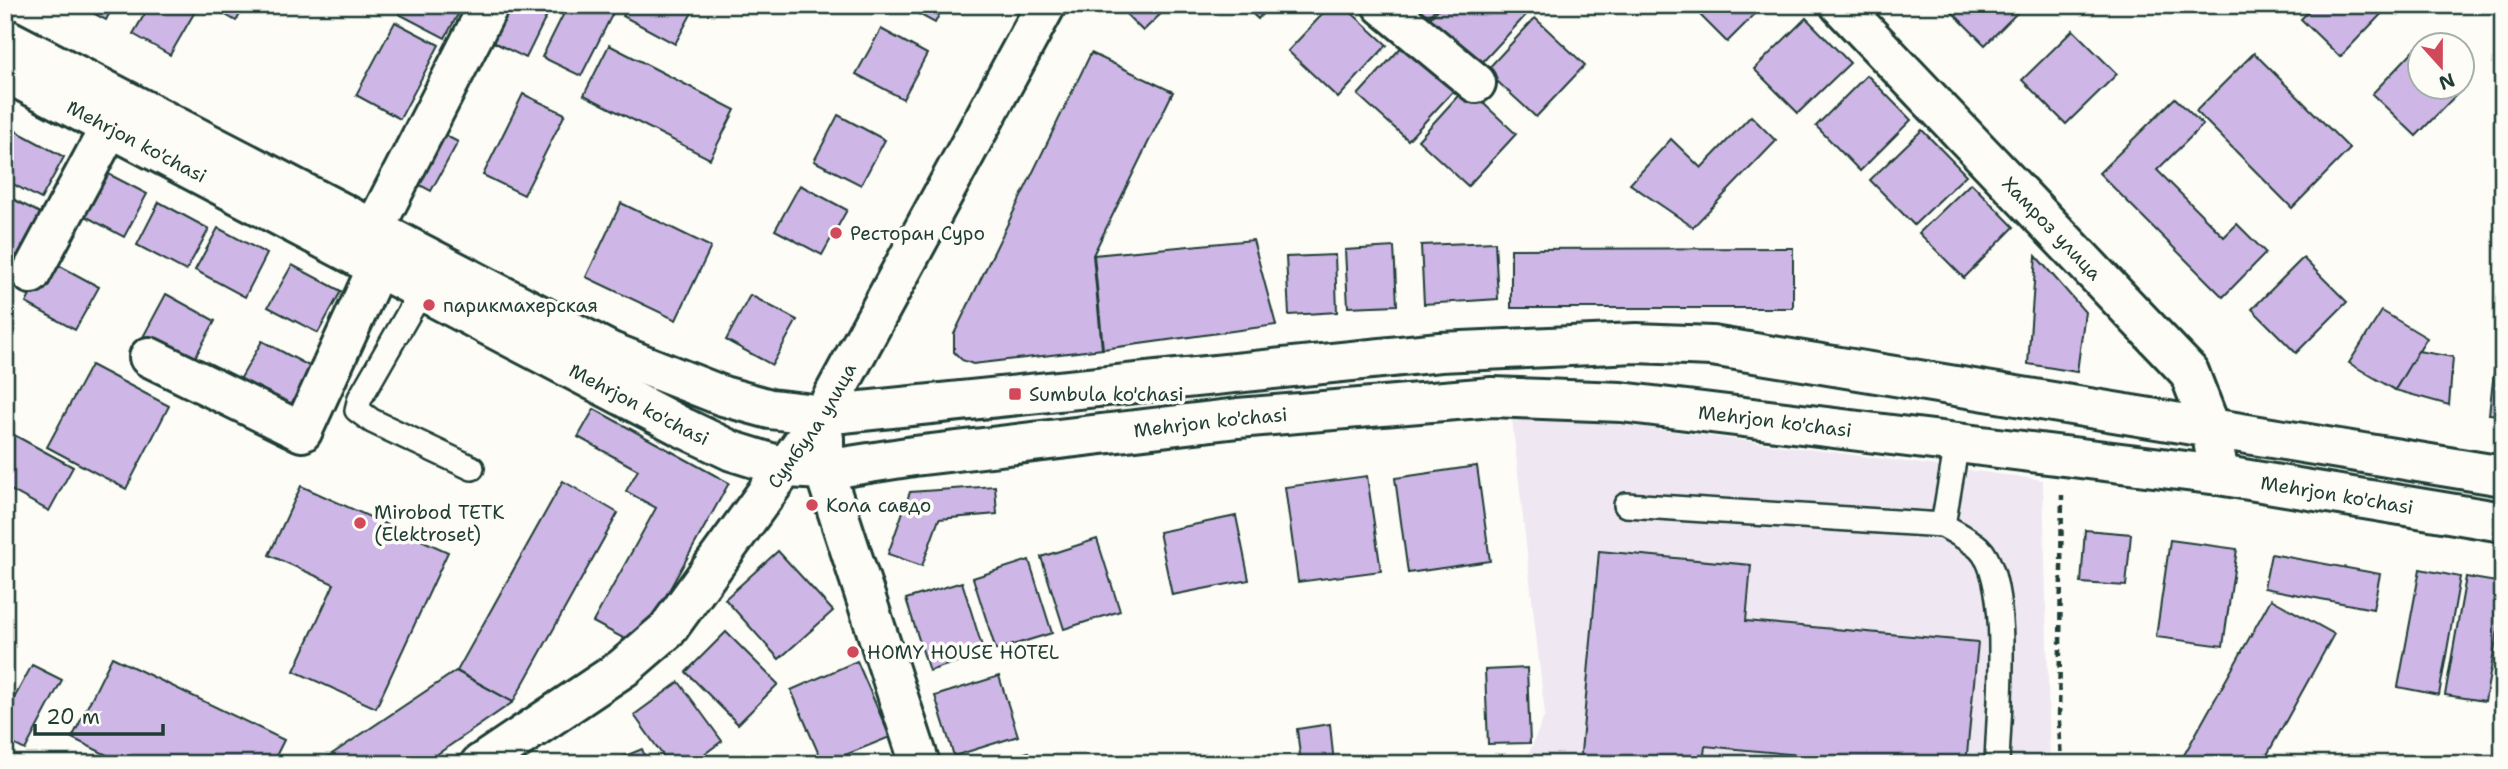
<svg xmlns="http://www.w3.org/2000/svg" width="2508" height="769" viewBox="0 0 2508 769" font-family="'Shantell Sans',sans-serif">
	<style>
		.built { fill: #efe7f2 }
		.building { fill: #ceb7e6; stroke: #1f3d34; stroke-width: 2 }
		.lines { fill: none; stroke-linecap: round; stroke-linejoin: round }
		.lane-casing { stroke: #1f3d34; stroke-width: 28 }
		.street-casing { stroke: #1f3d34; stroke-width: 44 }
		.secondary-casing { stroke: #1f3d34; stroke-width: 44 }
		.path { stroke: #1f3d34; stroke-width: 4.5; stroke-dasharray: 7 5; stroke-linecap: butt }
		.lane { stroke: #fdfcf7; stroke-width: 23 }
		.street { stroke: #fdfcf7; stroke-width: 38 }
		.secondary { stroke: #fdfcf7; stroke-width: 38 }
		.poi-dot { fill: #d1495b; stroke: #fdfcf7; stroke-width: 2.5 }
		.labels { text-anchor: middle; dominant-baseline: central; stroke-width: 7; stroke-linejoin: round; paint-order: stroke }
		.street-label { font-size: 19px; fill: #1f3d34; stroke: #fdfcf7 }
		.poi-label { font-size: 19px; fill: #1f3d34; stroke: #fdfcf7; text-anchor: start }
	</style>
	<rect width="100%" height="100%" fill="#fdfcf7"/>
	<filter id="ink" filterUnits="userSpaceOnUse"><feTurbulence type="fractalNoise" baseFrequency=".0143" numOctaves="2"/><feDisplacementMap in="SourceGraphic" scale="14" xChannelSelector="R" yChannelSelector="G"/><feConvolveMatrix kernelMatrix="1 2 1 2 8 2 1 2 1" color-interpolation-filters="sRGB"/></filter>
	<g filter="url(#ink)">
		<polygon class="built" points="1511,410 2043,480 2050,764 1524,764 1545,715"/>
		<g class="building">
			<polygon points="78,5 114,5 106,20"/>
			<polygon points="150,5 192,5 197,8 170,55 133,34"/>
			<polygon points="208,5 246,5 236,21"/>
			<polygon points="403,5 463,5 445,38 399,14"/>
			<polygon points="501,5 552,5 526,58 485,38"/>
			<polygon points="568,5 617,5 581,76 542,57"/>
			<polygon points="628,5 696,5 675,44 623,16"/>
			<polygon points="902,5 944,5 935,23"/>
			<polygon points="1117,5 1170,5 1143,31"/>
			<polygon points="1243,5 1270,5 1258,19"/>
			<polygon points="1331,5 1343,5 1387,45 1338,98 1288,51"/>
			<polygon points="1415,5 1439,5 1428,17"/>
			<polygon points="1442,5 1516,5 1526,15 1478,67 1428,20"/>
			<polygon points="1690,5 1764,5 1727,42"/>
			<polygon points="1945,5 2025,5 1985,45"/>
			<polygon points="2315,5 2390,5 2340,57 2301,19"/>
			<polygon points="1535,18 1585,65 1536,117 1486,71"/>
			<polygon points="1806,18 1850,63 1798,113 1754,69"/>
			<polygon points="395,22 439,45 400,119 356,95"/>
			<polygon points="881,29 927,54 903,99 856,74"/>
			<polygon points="2073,30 2117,74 2066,124 2022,80"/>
			<polygon points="1406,42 1456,88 1408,140 1358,95"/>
			<polygon points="609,45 735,110 710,159 584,95"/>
			<polygon points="2416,48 2420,52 2420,88 2457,88 2460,91 2416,136 2372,94"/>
			<polygon points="1091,53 1173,92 1093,255 1102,349 973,364 962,360 954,352 954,334"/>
			<polygon points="2254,53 2350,149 2292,208 2196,111"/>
			<polygon points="1867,75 1911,120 1860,171 1816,126"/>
			<polygon points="1466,87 1516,134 1468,186 1418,140"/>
			<polygon points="523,94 565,114 524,195 483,175"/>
			<polygon points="2175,98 2203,125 2157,170 2224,237 2237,224 2266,253 2223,297 2099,173"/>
			<polygon points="838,115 885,140 861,185 814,161"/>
			<polygon points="1751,116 1776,141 1693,227 1630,184 1671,139 1701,168"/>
			<polygon points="429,127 458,142 431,191 403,176"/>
			<polygon points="14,130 64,157 41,199 5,180 5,147"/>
			<polygon points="1922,130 1966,175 1914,225 1870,180"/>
			<polygon points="97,168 147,194 124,237 74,210"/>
			<polygon points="1971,183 2014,227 1964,278 1919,233"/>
			<polygon points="800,185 847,210 822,255 775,230"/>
			<polygon points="5,195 42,214 19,257 5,249"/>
			<polygon points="159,202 209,229 186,271 137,245"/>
			<polygon points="621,203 711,247 676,320 586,277"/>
			<polygon points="218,228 267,254 245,297 195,270"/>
			<polygon points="1253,240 1276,325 1103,349 1094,255"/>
			<polygon points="1495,242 1498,299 1424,304 1421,245"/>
			<polygon points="1394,247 1397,305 1348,307 1345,250"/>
			<polygon points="1793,248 1793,308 1511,308 1511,249"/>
			<polygon points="1335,255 1337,312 1289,315 1286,257"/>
			<polygon points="2036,256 2085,312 2077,372 2028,364"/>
			<polygon points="2303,258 2347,302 2296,353 2252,309"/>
			<polygon points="49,260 99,287 75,330 26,303"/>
			<polygon points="292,265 341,291 318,333 268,307"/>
			<polygon points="166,294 215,321 192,363 143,337"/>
			<polygon points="750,295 797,320 772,365 726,340"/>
			<polygon points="2382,311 2427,338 2395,390 2349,363"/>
			<polygon points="262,341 311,367 288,410 238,383"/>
			<polygon points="2497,347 2503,348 2503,415 2489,414"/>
			<polygon points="2418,351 2453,357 2449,405 2395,390"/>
			<polygon points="91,365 169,406 126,489 47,447"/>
			<polygon points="594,409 729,483 638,646 593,622 656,508 626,491 638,470 578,437"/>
			<polygon points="5,430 73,467 49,511 5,487"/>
			<polygon points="1477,466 1490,561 1408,573 1395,478"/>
			<polygon points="1367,476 1381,571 1298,582 1285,487"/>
			<polygon points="563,481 618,513 513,702 457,671"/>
			<polygon points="301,486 448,552 376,708 294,671 334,584 269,555"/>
			<polygon points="995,486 997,514 939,519 922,566 888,554 910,492"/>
			<polygon points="1236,516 1249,580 1172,595 1159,532"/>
			<polygon points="2085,530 2131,534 2126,586 2081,583"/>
			<polygon points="1097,539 1120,611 1064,629 1041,557"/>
			<polygon points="2170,540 2237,549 2223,646 2156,637"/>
			<polygon points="778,551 833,611 779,659 725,599"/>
			<polygon points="1599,551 1751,565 1746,621 1978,642 1966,764 1853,764 1853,760 1705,746 1703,764 1580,764"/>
			<polygon points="2271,554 2380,574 2373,609 2264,588"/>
			<polygon points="1029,560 1052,633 996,650 973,578"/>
			<polygon points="2420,569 2460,577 2439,695 2398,687"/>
			<polygon points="2466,577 2503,583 2503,603 2485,701 2445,695"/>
			<polygon points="962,582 984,653 929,671 906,599"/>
			<polygon points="2271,599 2334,634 2262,764 2179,764"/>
			<polygon points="726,632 778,684 738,724 686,672"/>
			<polygon points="112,657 284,740 272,764 125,764 72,738"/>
			<polygon points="857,661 890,737 823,764 791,690"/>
			<polygon points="32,665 62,680 25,750 5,740 5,715"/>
			<polygon points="1527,668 1530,743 1488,744 1485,670"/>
			<polygon points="456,671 513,702 423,764 317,764"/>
			<polygon points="999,676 1018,736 954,756 935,696"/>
			<polygon points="679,682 722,741 691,764 669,764 634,715"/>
			<polygon points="1330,724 1334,764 1301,764 1297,729"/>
			<polygon points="642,749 648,764 606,764"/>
			<polygon points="1028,752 1032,764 993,764"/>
		</g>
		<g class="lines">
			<defs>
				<g id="lane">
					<polyline points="422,290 360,398 357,410 372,421 472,468"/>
					<path d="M1957,443l-14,82c11,7 26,14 36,23 34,32 19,169 18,216"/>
					<polyline points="1626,505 1943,525"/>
				</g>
				<g id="street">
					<polyline points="1382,5 1476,83"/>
					<path id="s1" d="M1840,5l349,367 22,57 8,46"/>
					<polyline points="373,231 489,5"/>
					<polyline points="31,274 110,127"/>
					<polyline points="149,357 302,432 378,266"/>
					<polyline points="824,438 824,470 920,764"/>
					<path id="s2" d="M480,764l143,-96 44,-38 156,-215 223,-410"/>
				</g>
				<g id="secondary">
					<polyline points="5,38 611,352 723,396 770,409 823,415 1440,352 1636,343 1712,346 2503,476"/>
					<path id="s3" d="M5,72l679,356 48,23 55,17 37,2 90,-14 324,-38 254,-21 129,5 598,73 284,47"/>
				</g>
			</defs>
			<use href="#lane" class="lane-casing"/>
			<use href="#street" class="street-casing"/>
			<use href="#secondary" class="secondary-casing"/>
			<polyline class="path" points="2061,764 2059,722 2062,495"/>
			<use href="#lane" class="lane"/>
			<use href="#street" class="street"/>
			<use href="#secondary" class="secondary"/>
		</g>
	</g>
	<g class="poi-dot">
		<circle cx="836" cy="233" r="7"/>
		<circle cx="429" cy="305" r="7"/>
		<rect x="1008" y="387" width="14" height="14" rx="3.5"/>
		<circle cx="812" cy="505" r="7"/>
		<circle cx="360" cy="523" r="7"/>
		<circle cx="853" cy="652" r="7"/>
	</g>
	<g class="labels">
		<g class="street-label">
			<text stroke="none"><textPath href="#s3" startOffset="149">Mehrjon ko'chasi</textPath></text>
			<text stroke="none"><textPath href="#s1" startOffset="308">Хамроз улица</textPath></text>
			<text stroke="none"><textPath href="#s3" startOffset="716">Mehrjon ko'chasi</textPath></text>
			<text stroke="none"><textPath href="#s3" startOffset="1871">Mehrjon ko'chasi</textPath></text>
			<text stroke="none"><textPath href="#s3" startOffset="1304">Mehrjon ko'chasi</textPath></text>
			<text stroke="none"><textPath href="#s2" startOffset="481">Сумбула улица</textPath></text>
			<text stroke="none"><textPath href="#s3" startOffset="2438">Mehrjon ko'chasi</textPath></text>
		</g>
		<g class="poi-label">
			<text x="850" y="233">Ресторан Суро</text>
			<text x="443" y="305">парикмахерская</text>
			<text x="1029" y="394">Sumbula ko'chasi</text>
			<text x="826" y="505">Кола савдо</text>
			<text x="374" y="512">Mirobod TETK<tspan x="374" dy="22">(Elektroset)</tspan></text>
			<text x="867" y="652">HOMY HOUSE HOTEL</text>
		</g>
	</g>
	<rect width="2508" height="769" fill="none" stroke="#fdfcf7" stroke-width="28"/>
	<rect x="14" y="14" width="2480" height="741" fill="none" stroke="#1f3d34" stroke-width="2.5" filter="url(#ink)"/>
	<g transform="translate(2441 66) rotate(159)"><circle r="33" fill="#fdfcf7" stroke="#a4b0a9" stroke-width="2"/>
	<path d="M0-5L12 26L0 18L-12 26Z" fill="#d1495b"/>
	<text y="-10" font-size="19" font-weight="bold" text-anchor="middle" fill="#1f3d34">N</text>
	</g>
	<path d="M35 724v10h128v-10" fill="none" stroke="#1f3d34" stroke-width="3.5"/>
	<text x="46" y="724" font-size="21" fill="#1f3d34" stroke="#fdfcf7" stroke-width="5" paint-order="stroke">20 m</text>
</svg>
